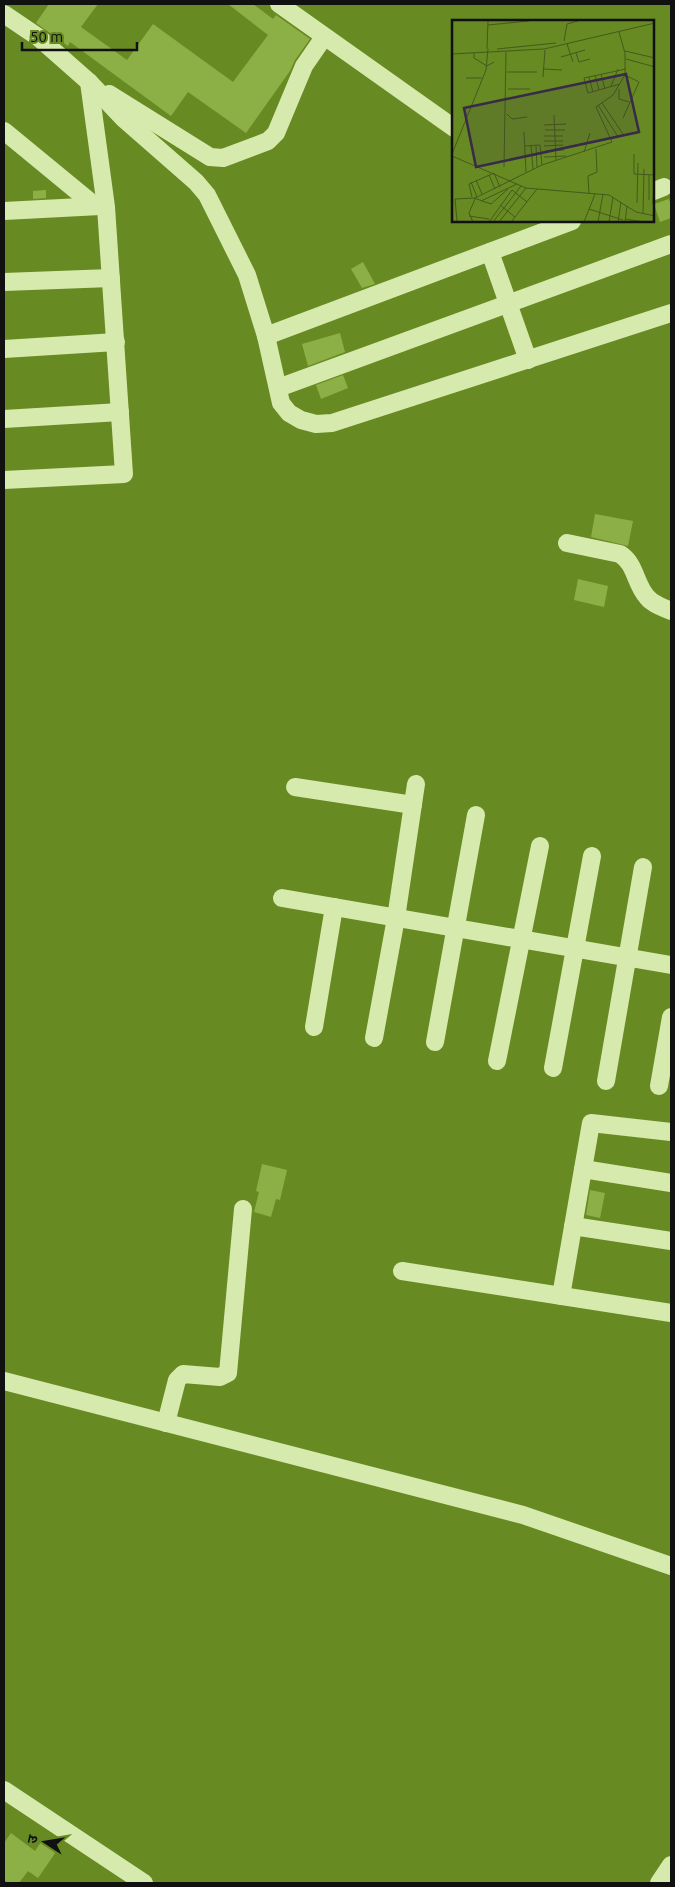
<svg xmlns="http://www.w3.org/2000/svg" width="675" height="1887" viewBox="0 0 675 1887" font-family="Ubuntu,'Noto Sans Devanagari',sans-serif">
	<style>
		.building { fill: #8db046 }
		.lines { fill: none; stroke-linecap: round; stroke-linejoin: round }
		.minor { stroke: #d7eaae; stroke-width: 18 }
		.inset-road { fill: none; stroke: #455a1b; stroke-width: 1 }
		.view { fill: #39294a; fill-opacity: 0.15; stroke: #39294a; stroke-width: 2.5 }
		.inset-edge { fill: none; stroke: #111; stroke-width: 2.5 }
	</style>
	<rect width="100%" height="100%" fill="#678a22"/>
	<g class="building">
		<polygon points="49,4 98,4 81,27 127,60 153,24 233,82 268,35 228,4 253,4 273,19 276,15 310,39 295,60 290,71 246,133 188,92 171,116 70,42 68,46 36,23"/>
		<polygon points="46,190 46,198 33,199 33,191"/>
		<polygon points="669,199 671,207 671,218 660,222 654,204"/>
		<polygon points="363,262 375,284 362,288 351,269"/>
		<polygon points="340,333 345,352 308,366 302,344"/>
		<polygon points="343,375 348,388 321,399 316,385"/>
		<polygon points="595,514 633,521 628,546 591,537"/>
		<polygon points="578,579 608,586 604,607 574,600"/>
		<polygon points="262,1164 287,1170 280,1200 276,1199 271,1217 254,1212 259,1192 256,1191"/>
		<polygon points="590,1190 605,1193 600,1218 586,1215"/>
		<polygon points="11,1833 35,1851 43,1839 58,1849 38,1878 28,1871 19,1883 8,1883 4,1880 4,1843"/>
	</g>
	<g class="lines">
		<g class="minor">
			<polyline points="279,4 454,128"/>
			<polyline points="4,14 38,37 89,82 124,119 196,182 207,195 247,275 266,336 281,403 289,413 301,420 316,424 332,423 671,313"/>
			<polyline points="109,94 210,157 223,158 268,141 276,133 304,66 324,37"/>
			<polyline points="4,131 94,205"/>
			<polyline points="654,191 664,187"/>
			<polyline points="4,211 100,206"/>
			<polyline points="490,252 528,360"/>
			<polyline points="4,282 111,278"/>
			<polyline points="266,336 572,221"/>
			<polyline points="4,349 116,342"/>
			<polyline points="278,388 671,244"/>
			<polyline points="4,419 120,412"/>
			<polyline points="4,480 124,474 106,207 89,82"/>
			<path d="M567,543l53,11c16,10 15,30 27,43 6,8 16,10 24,14"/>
			<polyline points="295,787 413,805"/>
			<polyline points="282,898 671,965"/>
			<polyline points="314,1027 334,907"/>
			<polyline points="374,1038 396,918 416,784"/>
			<polyline points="435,1042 476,815"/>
			<polyline points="497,1061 540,846"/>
			<polyline points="553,1068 592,856"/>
			<polyline points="606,1081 643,867"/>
			<polyline points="659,1086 671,1017"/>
			<polyline points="583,1169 671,1183"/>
			<polyline points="573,1226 671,1241"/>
			<polyline points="402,1271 671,1313"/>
			<polyline points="561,1296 591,1123 671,1132"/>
			<polyline points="4,1381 523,1515 671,1566"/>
			<polyline points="166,1423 177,1380 183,1374 220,1377 228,1373 243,1209"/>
			<polyline points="4,1790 144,1883"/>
			<polyline points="659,1883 671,1865"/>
		</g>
	</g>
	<g transform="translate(452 20)">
		<rect width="202" height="202" fill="#678a22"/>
		<path class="inset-road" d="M36,5l41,-4M112,21l3,-17 11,-3M115,24l6,18M35,29l1,-28M45,29l59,-6M173,31l30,7M22,33v5l13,8 7,-4M124,33l3,9 11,-3M0,34l92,-5 111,-26M109,37l24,-7M174,39l29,8M92,49l18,1M55,52h30M149,54l4,15M143,55l4,15M91,57l2,-27M137,57l4,15M14,58h16M168,64l-32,9 -4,-15 42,-9M159,66l7,-17M56,69h22M167,69v10l10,3M150,83l21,31M146,85l20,32M55,94l5,5 15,-2M102,95l2,45M171,98l16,-36 -14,-7M92,105l22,-1M93,110h20M72,112l2,40M92,116h19M92,121h19M73,126l15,-1 2,20M79,126l2,23M84,126l1,21M92,126l19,-1M93,131l19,-1M132,132l6,-19M0,134l34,-84 2,-21M182,134v20l21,1M0,136l74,32 83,7 27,17 19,4M92,137l22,-1M52,147l2,-115M42,153l6,14M37,155l6,14M24,160l6,14M19,162l6,15M137,174l-1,-18 9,-4 -1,-23M20,177l-3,-13 25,-11M22,178l17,6 17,-15M197,180v-25M29,181l36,-17M185,183l1,-40M201,184l1,-29M48,185l15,12M137,189l34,11M191,194l1,-45M17,196l20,3M173,199l19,3M5,201l-2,-22 20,-1 67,-33 70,-23 -16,-35 17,-12 12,-20v-22l-6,-21M21,202l-4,-9 6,-14M37,202l23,-32 15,12M41,202l28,-36M47,202l27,-34M59,202l26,-33M132,202l11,-28M146,202l5,-28M157,202l4,-25M166,202l3,-20M173,202l2,-16"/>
		<path class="view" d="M174,54l13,58 -163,35 -12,-59z"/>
		<rect width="202" height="202" class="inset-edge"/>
	</g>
	<rect width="675" height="1887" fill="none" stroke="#111111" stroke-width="10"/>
	<g transform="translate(45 1842) rotate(282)" stroke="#678a22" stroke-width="4" paint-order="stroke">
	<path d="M0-4L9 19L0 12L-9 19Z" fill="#111111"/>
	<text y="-8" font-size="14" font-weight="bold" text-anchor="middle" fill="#111111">उ</text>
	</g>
	<path d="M22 42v8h115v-8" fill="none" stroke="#111111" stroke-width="2.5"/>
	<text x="30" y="42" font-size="15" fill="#111111" stroke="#678a22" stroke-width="4" paint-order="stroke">50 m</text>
</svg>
